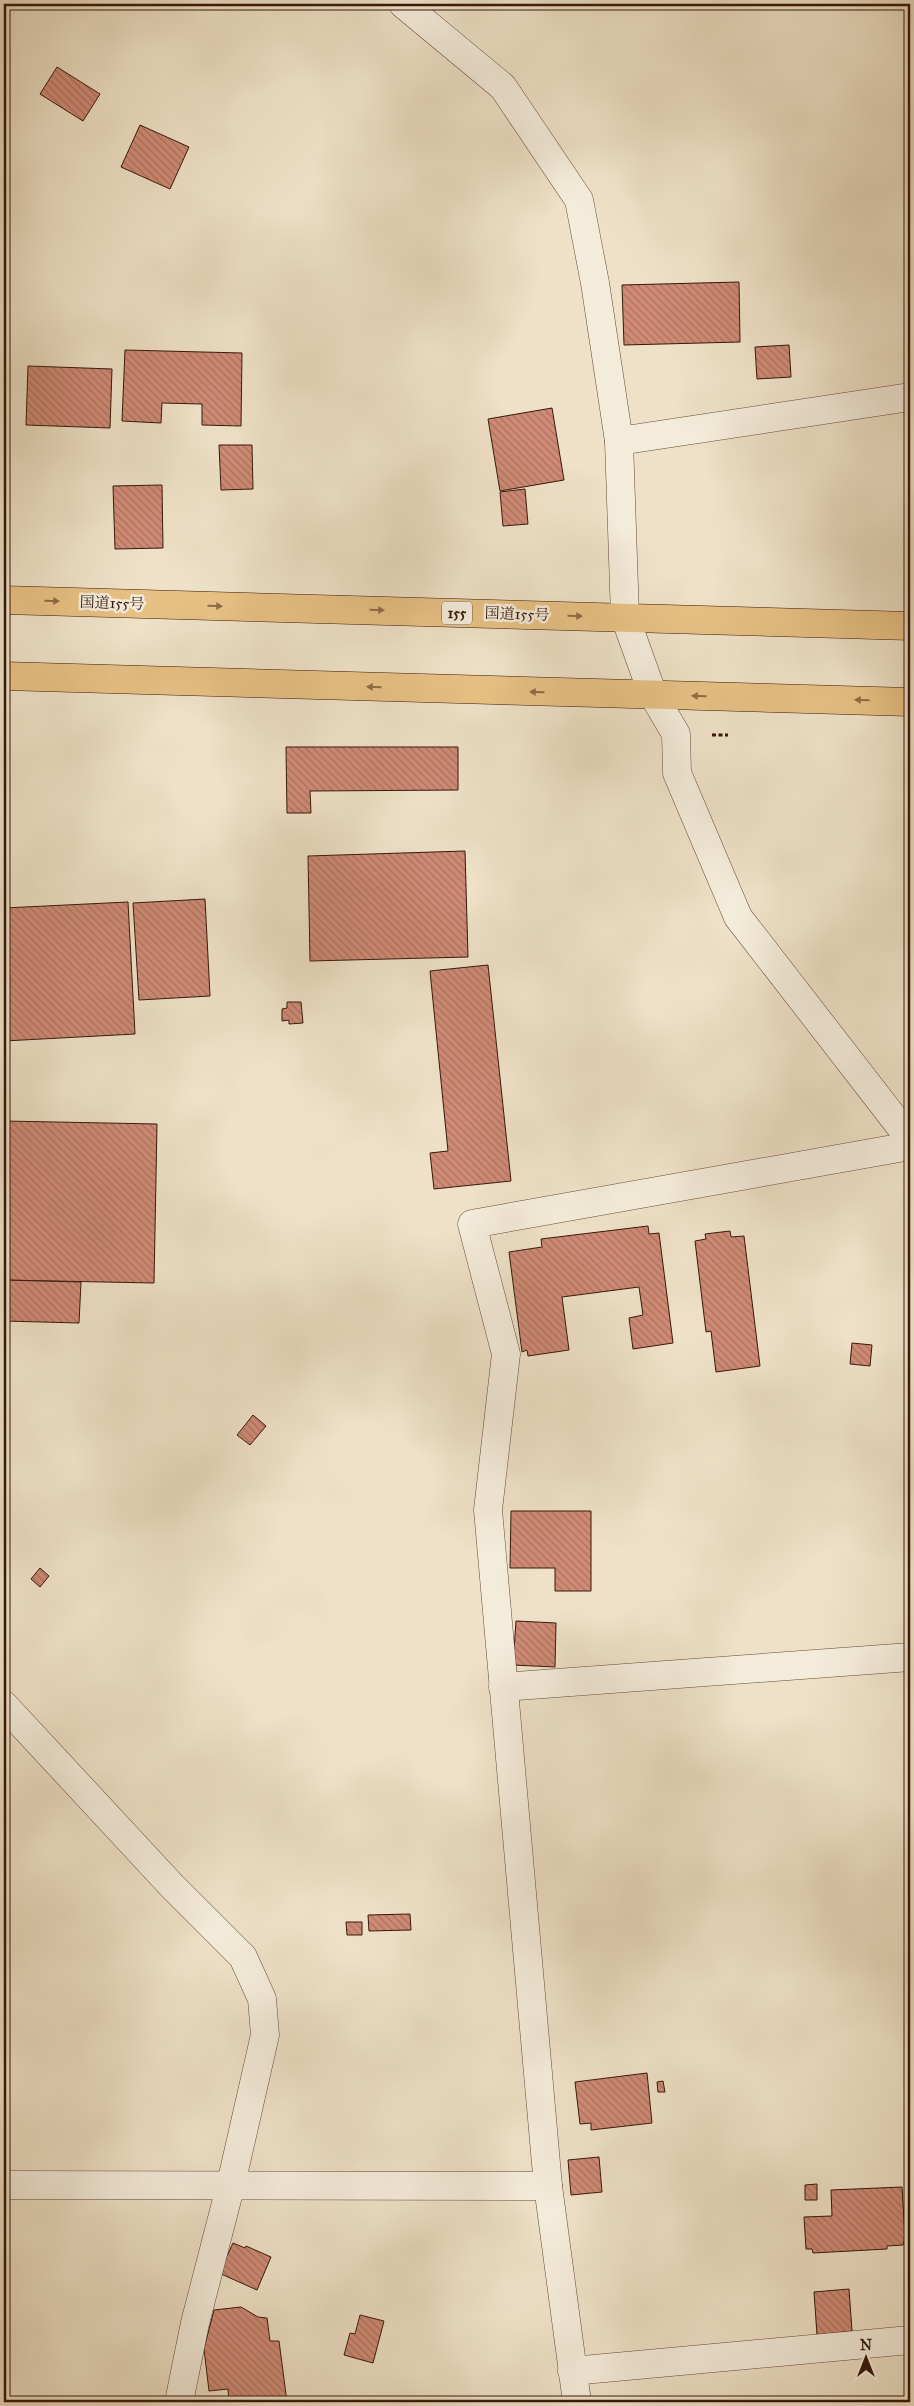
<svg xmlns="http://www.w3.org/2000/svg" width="914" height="2406" viewBox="0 0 914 2406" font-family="'IM FELL Great Primer','Noto Serif JP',serif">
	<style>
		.building { fill: url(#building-back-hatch); stroke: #36180a }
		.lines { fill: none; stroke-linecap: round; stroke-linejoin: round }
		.minor-casing { stroke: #644a39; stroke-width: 29 }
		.highway-casing { stroke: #36180a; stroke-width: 29 }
		.path { stroke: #36180a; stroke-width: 3; stroke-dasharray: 4 2.5; stroke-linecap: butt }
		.minor { stroke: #f4ecdb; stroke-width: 28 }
		.highway { stroke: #e7c084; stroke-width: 28 }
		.oneway { fill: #8e6c47 }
		.labels { text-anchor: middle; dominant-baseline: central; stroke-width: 5; stroke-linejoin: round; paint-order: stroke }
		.shield { fill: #f4ecdb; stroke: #6f5849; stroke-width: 1 }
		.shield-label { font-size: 14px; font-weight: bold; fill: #36180a }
		.street-label { font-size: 15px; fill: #36180a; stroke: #f4ecdb }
	</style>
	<defs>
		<pattern id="building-back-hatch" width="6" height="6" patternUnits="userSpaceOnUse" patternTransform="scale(1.25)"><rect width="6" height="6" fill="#d08b76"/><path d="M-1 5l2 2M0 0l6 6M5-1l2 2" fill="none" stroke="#aa715f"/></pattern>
	</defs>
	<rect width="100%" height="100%" fill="#eee1c7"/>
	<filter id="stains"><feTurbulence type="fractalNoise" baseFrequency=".004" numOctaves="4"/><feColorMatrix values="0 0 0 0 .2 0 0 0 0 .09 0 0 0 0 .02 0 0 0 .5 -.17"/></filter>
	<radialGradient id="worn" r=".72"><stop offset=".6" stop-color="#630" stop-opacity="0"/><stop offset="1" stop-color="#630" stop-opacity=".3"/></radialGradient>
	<g class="building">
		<polygon points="57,67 100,94 83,121 40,94"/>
		<polygon points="140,125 189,147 170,189 121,167"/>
		<polygon points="739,282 740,342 624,345 622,285"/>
		<polygon points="789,345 791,377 757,379 755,347"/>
		<polygon points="125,350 242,353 241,426 202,425 202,404 162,403 161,423 122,421"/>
		<polygon points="28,366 112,369 110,428 26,425"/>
		<polygon points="552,408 564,480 500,491 488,419"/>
		<polygon points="219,445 252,445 253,489 221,490"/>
		<polygon points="162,485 163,548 115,549 113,486"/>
		<polygon points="525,489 528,524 503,526 500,492"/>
		<polygon points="286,747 458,747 458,790 310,791 311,813 287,813"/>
		<polygon points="465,851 468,957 310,961 308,856"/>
		<polygon points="205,899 210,996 139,1000 133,903"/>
		<polygon points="128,902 135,1034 4,1041 4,908"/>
		<polygon points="488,965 511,1181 434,1189 430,1153 448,1151 430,971"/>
		<polygon points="287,1002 301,1002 303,1023 289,1024 289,1020 282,1021 282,1009 287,1008"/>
		<polygon points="4,1121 157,1124 154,1283 4,1280"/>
		<polygon points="648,1226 649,1234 659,1233 673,1343 633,1349 629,1318 643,1315 639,1287 562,1297 569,1350 528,1356 527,1350 522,1352 509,1252 542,1247 541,1239"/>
		<polygon points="730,1231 731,1237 744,1236 760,1366 716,1372 711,1331 706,1332 695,1241 706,1239 705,1234"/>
		<polygon points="4,1280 81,1282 79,1323 4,1321"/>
		<polygon points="852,1343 872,1345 870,1366 850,1364"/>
		<polygon points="253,1415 266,1426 250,1445 237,1435"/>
		<polygon points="511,1511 591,1511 591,1591 555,1591 555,1568 510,1568"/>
		<polygon points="40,1568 49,1576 40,1587 31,1579"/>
		<polygon points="516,1621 556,1623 555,1667 513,1665"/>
		<polygon points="410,1914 411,1930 369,1931 368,1915"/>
		<polygon points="346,1922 362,1922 362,1935 347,1935"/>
		<polygon points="647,2073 652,2123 591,2130 591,2123 580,2124 575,2082"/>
		<polygon points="663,2081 665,2092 658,2092 657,2082"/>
		<polygon points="599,2157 602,2192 571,2195 568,2160"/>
		<polygon points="817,2184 817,2200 805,2200 805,2185"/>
		<polygon points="902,2187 905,2237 903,2245 887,2246 887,2249 813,2253 812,2249 806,2249 804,2217 832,2216 831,2190"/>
		<polygon points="233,2243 245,2248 246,2246 271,2257 257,2290 219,2273"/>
		<polygon points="849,2289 852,2331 817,2335 814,2292"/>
		<polygon points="241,2307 258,2317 267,2318 270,2341 279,2341 287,2402 229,2402 228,2389 209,2391 204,2349 214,2310"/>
		<polygon points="360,2315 384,2321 373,2363 344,2355 350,2333 355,2334"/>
	</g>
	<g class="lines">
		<defs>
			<g id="minor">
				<polyline points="403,4 503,87 579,200 595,283 619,441 625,617 653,695 676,734 677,773 738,917 910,1139"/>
				<polyline points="619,441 910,397"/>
				<polyline points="503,1687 910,1657"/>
				<polyline points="4,1705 172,1886 243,1957 262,1999 265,2035 231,2184 195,2323 179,2402"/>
				<polyline points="4,2185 548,2186"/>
				<polyline points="572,2371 910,2340"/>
				<polyline points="577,2402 548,2186 488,1510 506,1354 472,1224 910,1146"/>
			</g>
			<g id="highway">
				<polyline points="4,600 910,626"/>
				<polyline points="4,676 910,702"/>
			</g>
		</defs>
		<use href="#minor" class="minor-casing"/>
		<use href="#highway" class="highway-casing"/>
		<polyline class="path" points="712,735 728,735"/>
		<use href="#minor" class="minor"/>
		<use href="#highway" class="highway"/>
	</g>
	<defs><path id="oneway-solid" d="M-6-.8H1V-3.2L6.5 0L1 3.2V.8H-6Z" transform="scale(1.25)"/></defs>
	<g class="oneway">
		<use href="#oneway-solid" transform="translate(52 601) rotate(2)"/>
		<use href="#oneway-solid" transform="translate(215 606) rotate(2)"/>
		<use href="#oneway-solid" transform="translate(377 610) rotate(2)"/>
		<use href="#oneway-solid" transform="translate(575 616) rotate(2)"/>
		<use href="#oneway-solid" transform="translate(374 687) rotate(-178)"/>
		<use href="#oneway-solid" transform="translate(537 692) rotate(-178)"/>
		<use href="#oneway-solid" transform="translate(699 696) rotate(-179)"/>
		<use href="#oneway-solid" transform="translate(862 700) rotate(-179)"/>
	</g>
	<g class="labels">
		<rect class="shield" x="442" y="601.5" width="30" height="23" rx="4"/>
		<g class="shield-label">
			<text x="457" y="613">155</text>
		</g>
		<g class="street-label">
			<text transform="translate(112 603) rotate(2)">国道155号</text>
			<text transform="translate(517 614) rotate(2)">国道155号</text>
		</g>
	</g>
	<rect width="914" height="2406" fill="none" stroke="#eee1c7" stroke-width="20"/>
	<rect x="5" y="5" width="904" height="2396" fill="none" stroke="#36180a" stroke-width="2.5"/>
	<rect x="10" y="10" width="894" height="2386" fill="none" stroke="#36180a"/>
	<g transform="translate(866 2358)" stroke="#f4ecdb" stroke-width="4" paint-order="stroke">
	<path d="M0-4L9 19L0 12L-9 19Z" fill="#36180a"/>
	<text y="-8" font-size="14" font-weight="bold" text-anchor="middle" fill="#36180a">N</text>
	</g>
	<rect width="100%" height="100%" filter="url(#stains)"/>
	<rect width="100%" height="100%" fill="url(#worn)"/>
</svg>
